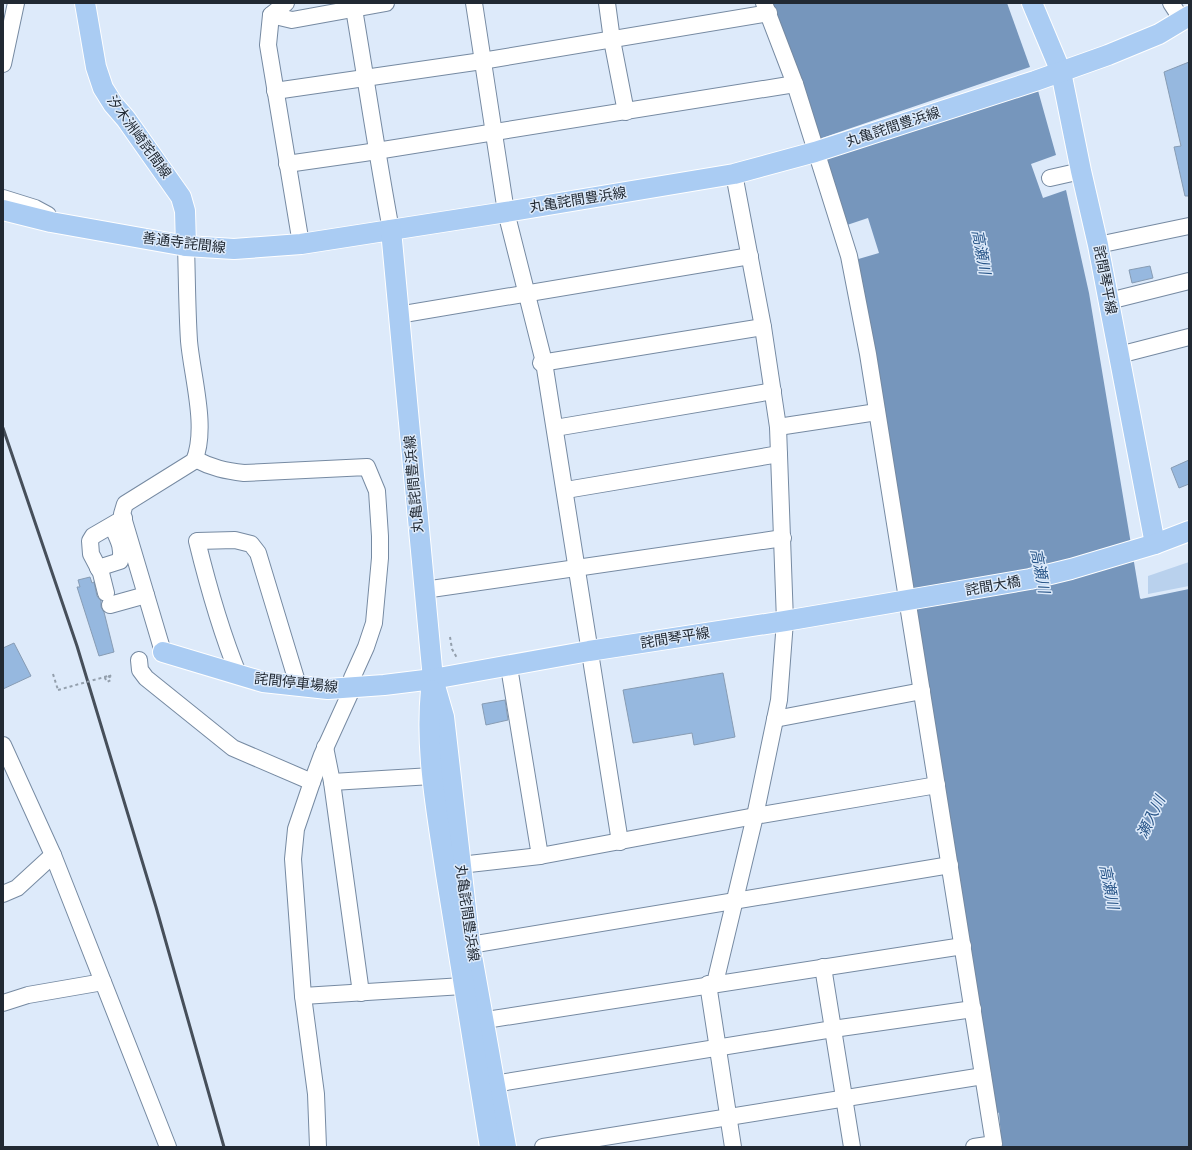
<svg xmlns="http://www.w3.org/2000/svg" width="1192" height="1150" viewBox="0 0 1192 1150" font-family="'Fira Sans Condensed','Noto Sans JP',sans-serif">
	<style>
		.green { fill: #b9d1ed }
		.water { fill: #7696bc }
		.building { fill: #96b8df; stroke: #879cb4 }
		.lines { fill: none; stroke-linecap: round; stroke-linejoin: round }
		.minor-casing { stroke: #768aa2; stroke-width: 18 }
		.major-casing { stroke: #fff; stroke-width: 22 }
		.path { stroke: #939fac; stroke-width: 2; stroke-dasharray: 3 3; stroke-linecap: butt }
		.minor { stroke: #fff; stroke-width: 16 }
		.major { stroke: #aaccf3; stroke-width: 20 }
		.rail { stroke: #464f5a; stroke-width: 3 }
		.path-bridge { stroke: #939fac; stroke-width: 2; stroke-dasharray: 3 3; stroke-linecap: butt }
		.labels { text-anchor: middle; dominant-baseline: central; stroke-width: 3; stroke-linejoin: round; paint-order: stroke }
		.street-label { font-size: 14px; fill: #212933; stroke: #ddeafa }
		.water-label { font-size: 15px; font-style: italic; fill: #295689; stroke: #ddeafa }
	</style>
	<rect width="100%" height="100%" fill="#ddeafa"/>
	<polygon class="green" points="1189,562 1189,586 1148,594 1148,576"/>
	<g class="water">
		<polygon points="770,3 1007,3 1030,67 819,139"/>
		<polygon points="1037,87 1056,155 1031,164 1043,198 1066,190 1089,293 1140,598 1141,599 1189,589 1189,1147 1002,1147 999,1113 997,1112 855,260 879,253 868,218 847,225 826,157"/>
	</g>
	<g class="building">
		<polygon points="1189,62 1189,196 1185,196 1174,147 1181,146 1164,72"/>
		<polygon points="1150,266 1153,278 1132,283 1129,270"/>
		<polygon points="1189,460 1189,484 1179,488 1171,468"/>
		<polygon points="90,577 92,583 94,582 97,596 101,601 101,607 104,612 114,652 99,656 77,587 80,587 78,580"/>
		<polygon points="14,643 31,676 3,689 3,648"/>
		<polygon points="723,673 735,737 694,745 692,733 633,743 623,690"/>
		<polygon points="505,700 508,720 486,725 482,704"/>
	</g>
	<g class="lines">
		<defs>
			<g id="minor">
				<polyline points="286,3 271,15 268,45 301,244"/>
				<path d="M353,3c13,76 24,152 38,227"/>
				<polyline points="474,3 506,212 544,362 620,842"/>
				<polyline points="607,3 612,40 626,112"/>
				<polyline points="764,3 795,84 849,256 868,354 994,1144 974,1147"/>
				<polyline points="1171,3 1182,20"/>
				<polyline points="271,15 292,20 386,3"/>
				<polyline points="3,64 16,3"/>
				<polyline points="275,91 482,61 769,13"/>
				<polyline points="287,164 364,153 795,84"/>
				<polyline points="1050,178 1081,171"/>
				<polyline points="3,198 35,208 48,215"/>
				<polyline points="1098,245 1189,226"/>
				<polyline points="1109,301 1189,281"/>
				<polyline points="398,315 750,256"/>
				<polyline points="1119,355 1189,337"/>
				<polyline points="541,363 763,327"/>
				<polyline points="778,427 877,412"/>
				<polyline points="555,428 773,391"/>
				<path d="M195,459c17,9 31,12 49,14l123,-6 10,24 3,45v22l-6,65 -8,24 -14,31 1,9 -31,68 -10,27 -16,47 -3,30 10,137 13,98 2,53"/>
				<polyline points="566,490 779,454"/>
				<path d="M98,568l22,-7c4,-13 -3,-24 -8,-35"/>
				<polyline points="424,590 783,538"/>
				<polyline points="106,593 101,573 91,554 90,541 93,536 124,518"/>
				<polyline points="110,605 146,595"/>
				<path d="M163,652l-41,-138 3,-10 69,-43c14,-33 -2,-85 -5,-120 -2,-32 -2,-63 -3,-95"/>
				<polyline points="139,660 140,670 146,678 233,748 312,782"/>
				<polyline points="509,667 540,856"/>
				<path d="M239,676c-18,-44 -31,-90 -42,-135l38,-1 16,4 7,9 40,132"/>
				<polyline points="775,719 922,691"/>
				<polyline points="3,745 53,855 168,1147"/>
				<polyline points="325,747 332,782 361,993"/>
				<polyline points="332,782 432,776"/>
				<polyline points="460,865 540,856 755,816 937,785"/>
				<polyline points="3,894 17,888 53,855"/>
				<polyline points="470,945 950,865"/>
				<polyline points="823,967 852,1147"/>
				<polyline points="715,983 755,816 779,700 785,621 778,427 763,327 734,174"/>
				<polyline points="708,984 733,1147"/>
				<polyline points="303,996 463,986"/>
				<polyline points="3,1003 28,995 103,982"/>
				<polyline points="473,1022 963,946"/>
				<polyline points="494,1084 833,1029 973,1009"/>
				<polyline points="543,1147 983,1076"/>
			</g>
			<g id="major">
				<polyline points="85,3 96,67 103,88 113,104 126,119 181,197 185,211 186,246"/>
				<polyline points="1032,3 1061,72 1081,171 1098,245 1155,544"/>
				<polyline points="3,210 51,222 186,246 234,249 301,244 506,212 734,174 815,152 1035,81 1108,55 1159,34 1189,16"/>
				<polyline points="391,230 433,679 444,717 470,945 506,1147"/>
				<polyline points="163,652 263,682 328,689 384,685 433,679 589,651 785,621 1030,579 1071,569 1155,544 1189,531"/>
				<path d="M431,690c-6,62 6,123 15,184 14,91 29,182 44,273"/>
			</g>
		</defs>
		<use href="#minor" class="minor-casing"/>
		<use href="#major" class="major-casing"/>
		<g class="path">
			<polyline points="450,637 452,649 457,658"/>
			<polyline points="53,674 58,690"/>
			<path d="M108,676c2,1 3,2 3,4l-4,2 -2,-4 7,-3"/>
		</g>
		<use href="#minor" class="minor"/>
		<use href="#major" class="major"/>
		<polyline class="rail" points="3,428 77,646 156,907 224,1147"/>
		<polyline class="path-bridge" points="58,690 108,676"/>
	</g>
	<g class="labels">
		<g class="street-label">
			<text transform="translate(893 127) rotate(-18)">丸亀詫間豊浜線</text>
			<text transform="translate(139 137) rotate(54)">汐木洲崎詫間線</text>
			<text transform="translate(578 200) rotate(-9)">丸亀詫間豊浜線</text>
			<text transform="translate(184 243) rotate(7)">善通寺詫間線</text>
			<text transform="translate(1105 280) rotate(79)">詫間琴平線</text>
			<text transform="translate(414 484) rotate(-95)">丸亀詫間豊浜線</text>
			<text transform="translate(993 586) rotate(-10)">詫間大橋</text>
			<text transform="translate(675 638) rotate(-9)">詫間琴平線</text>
			<text transform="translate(296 683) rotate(6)">詫間停車場線</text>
			<text transform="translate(467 913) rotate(82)">丸亀詫間豊浜線</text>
		</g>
		<g class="water-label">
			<text transform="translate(981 252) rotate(80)">高瀬川</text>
			<text transform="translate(1040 571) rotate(79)">高瀬川</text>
			<text transform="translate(1151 817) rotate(-64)">瀬入川</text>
			<text transform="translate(1109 887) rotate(79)">高瀬川</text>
		</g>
	</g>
	<rect width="1192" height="1150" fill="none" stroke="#212933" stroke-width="8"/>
</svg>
